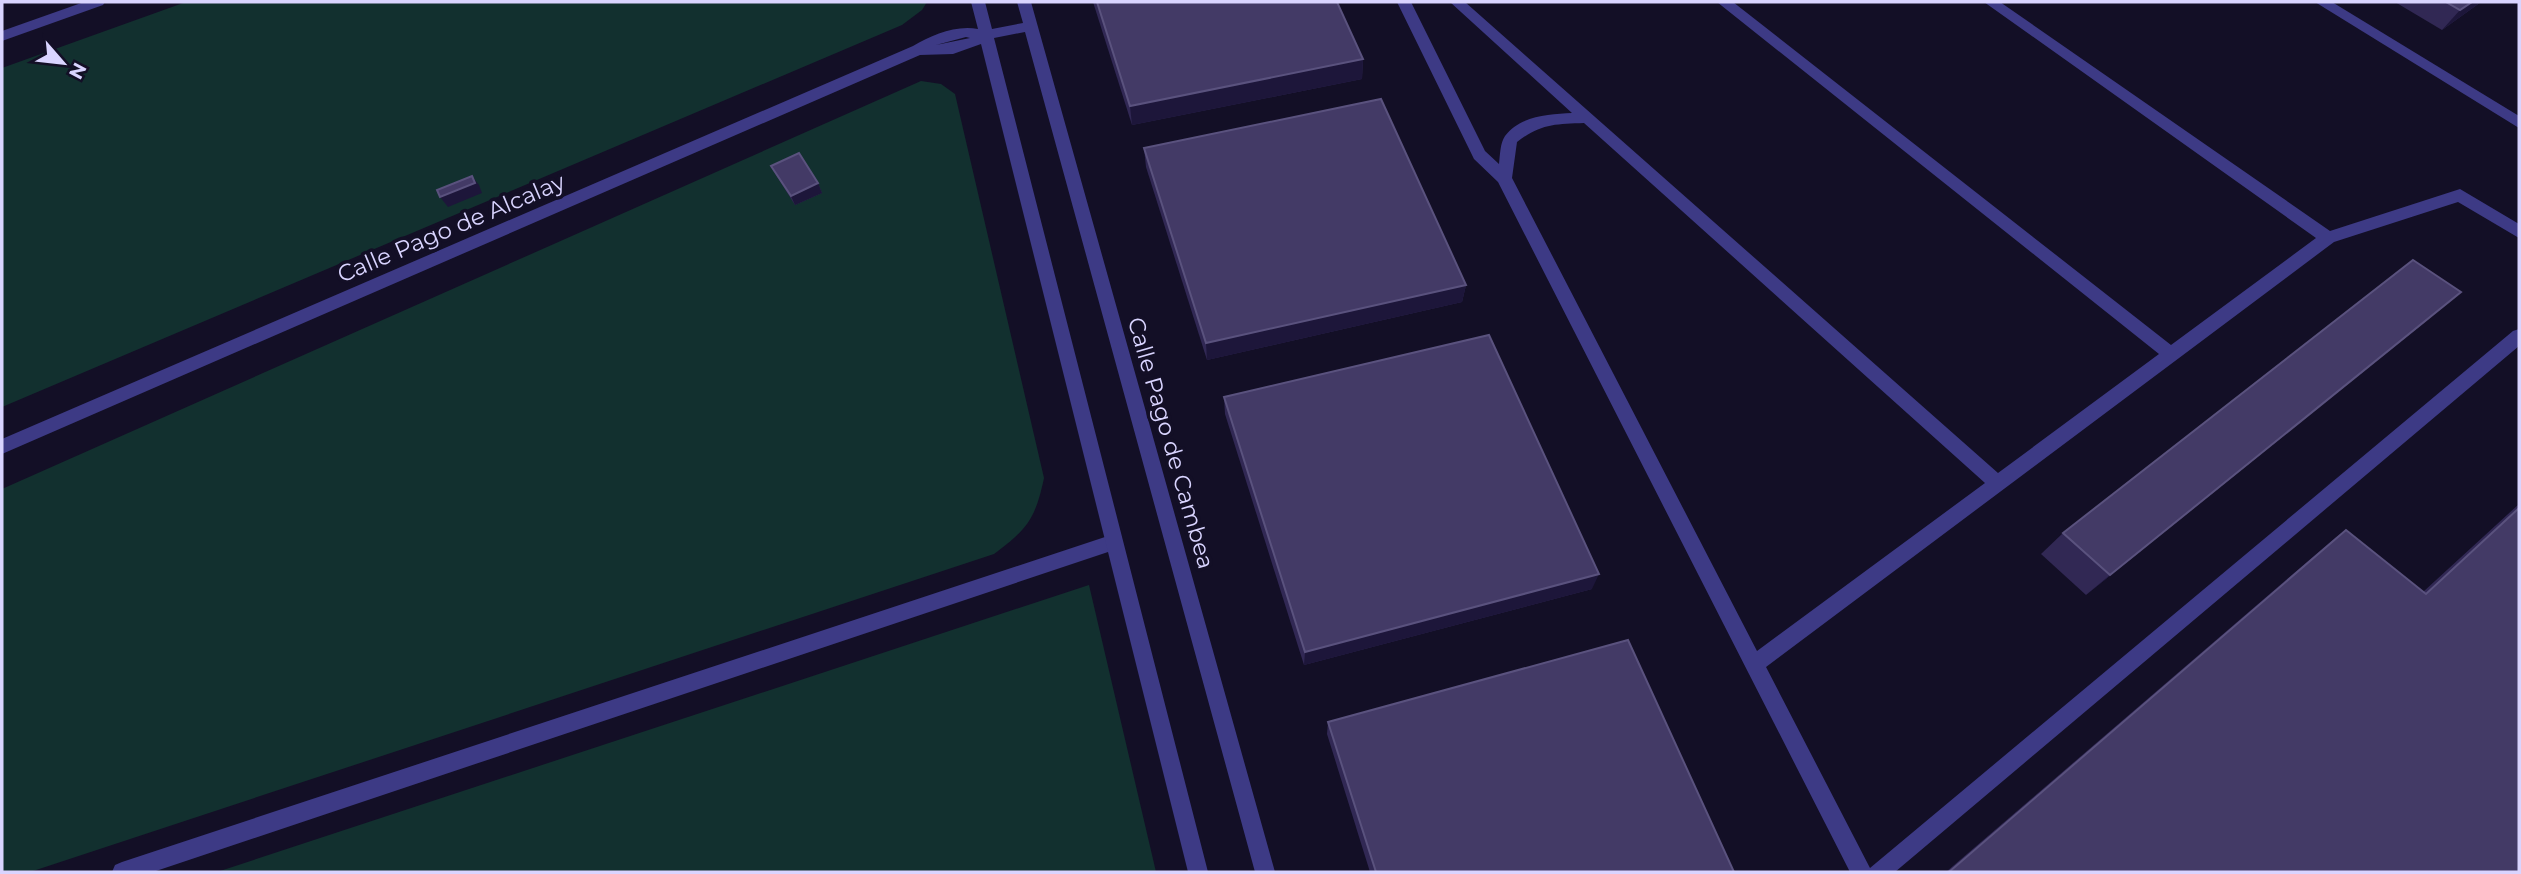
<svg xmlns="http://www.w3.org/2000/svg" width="2521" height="874" viewBox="0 0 2521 874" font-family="Montserrat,sans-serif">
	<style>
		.green { fill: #12302f }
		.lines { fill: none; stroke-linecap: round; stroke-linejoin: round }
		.lane { fill: #3d3a85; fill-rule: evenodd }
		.street { fill: #3d3a85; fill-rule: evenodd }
		.wall { fill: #312854 }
		.shaded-wall { fill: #1d163a }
		.building { fill: #433a66; stroke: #5a527e; stroke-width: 2 }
		.labels { text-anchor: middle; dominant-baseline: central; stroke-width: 7; stroke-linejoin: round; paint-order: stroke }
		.street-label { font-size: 23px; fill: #d9d4ff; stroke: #130f26 }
	</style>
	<rect width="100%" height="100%" fill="#130f26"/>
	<g class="green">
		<polygon points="186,2 927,2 922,10 902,25 2,407 2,68"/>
		<path d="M921,81l20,3 14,10 89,384c-9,42 -17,51 -50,76l-964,318h-28v-383z"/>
		<polygon points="1089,585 1156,872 217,872"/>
	</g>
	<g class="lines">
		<g class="lane">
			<path d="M1397,2h14l74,149 14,13c1,-8 1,-21 6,-28 15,-20 44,-22 67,-23l-122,-111h15l533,471 161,-119 -442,-352h16l438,343 145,-107 -332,-236h16l330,229 130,-42 59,35v14l-61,-36 -124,40 -568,425 104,201 643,-537 6,-2v17l-624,526h-45l-352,-690 -24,-23zM1584,123l401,360 -228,168 -245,-473 5,-36c23,-18 38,-18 67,-19z"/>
			<polygon points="2315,2 2332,2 2519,116 2519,128"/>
			<polygon points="1114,534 1120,536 1123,542 1120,548 1114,550 153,872 112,872 115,865 122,862"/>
		</g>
		<g class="street">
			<polygon points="84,2 105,2 103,5 2,41 2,31"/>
			<path d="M971,2h14l7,27 31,-6 -6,-21h14l244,870h-20l-230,-840 -31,6 214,834h-20l-207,-828 -28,10 -33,1 -918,399v-15l911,-393c19,-11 42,-21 65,-17zM966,37l4,1 -34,7z"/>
		</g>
	</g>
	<g class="wall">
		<polygon points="1093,2 1337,2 1363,59 1362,79 1132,125"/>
		<polygon points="2395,2 2481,2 2442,30"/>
		<polygon points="1144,148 1466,285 1462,302 1207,360 1146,167"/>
		<polygon points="771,166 818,183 822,193 795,205 776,175"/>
		<polygon points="2431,317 2086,595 2041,554 2063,533"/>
		<polygon points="1224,397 1592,589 1304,665 1225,414"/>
		<polygon points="2519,504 2519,872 1946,872 2335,538 2346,530 2423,592"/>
		<polygon points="1328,722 1734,872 1370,872 1327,734"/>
	</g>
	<g class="shaded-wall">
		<polygon points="2472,2 2481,2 2442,30 2460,10"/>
		<polygon points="1363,59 1362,79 1132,125 1130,106"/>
		<polygon points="472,176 479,185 482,193 448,207 440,197"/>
		<polygon points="818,183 822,193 795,205 791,196"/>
		<polygon points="1466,285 1462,302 1207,360 1206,343"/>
		<polygon points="2431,317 2086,595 2110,575"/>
		<polygon points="1599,574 1592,589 1304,665 1305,652"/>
	</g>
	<g class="building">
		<polygon points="1097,2 1337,2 1363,59 1130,106"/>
		<polygon points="2446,2 2472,2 2460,10"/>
		<polygon points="1381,99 1466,285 1206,343 1144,148"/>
		<polygon points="799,153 818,183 791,196 771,166"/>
		<polygon points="472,176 475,183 440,197 437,190"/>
		<polygon points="2413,260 2461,292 2110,575 2063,533"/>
		<polygon points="1489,335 1599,574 1305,652 1224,397"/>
		<polygon points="2519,508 2519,872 1949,872 2346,530 2426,594"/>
		<polygon points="1628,640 1734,872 1376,872 1328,722"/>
	</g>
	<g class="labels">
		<g class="street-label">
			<text transform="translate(451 228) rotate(-23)">Calle Pago de Alcalay</text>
			<text transform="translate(1171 443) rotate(74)">Calle Pago de Cambea</text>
		</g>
	</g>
	<rect width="2521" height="874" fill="none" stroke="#d9d4ff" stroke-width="7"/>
	<g transform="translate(63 63) rotate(118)" stroke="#130f26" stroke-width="5" paint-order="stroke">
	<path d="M0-5L12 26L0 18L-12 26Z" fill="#d9d4ff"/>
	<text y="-10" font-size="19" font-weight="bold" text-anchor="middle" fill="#d9d4ff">N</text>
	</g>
</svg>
